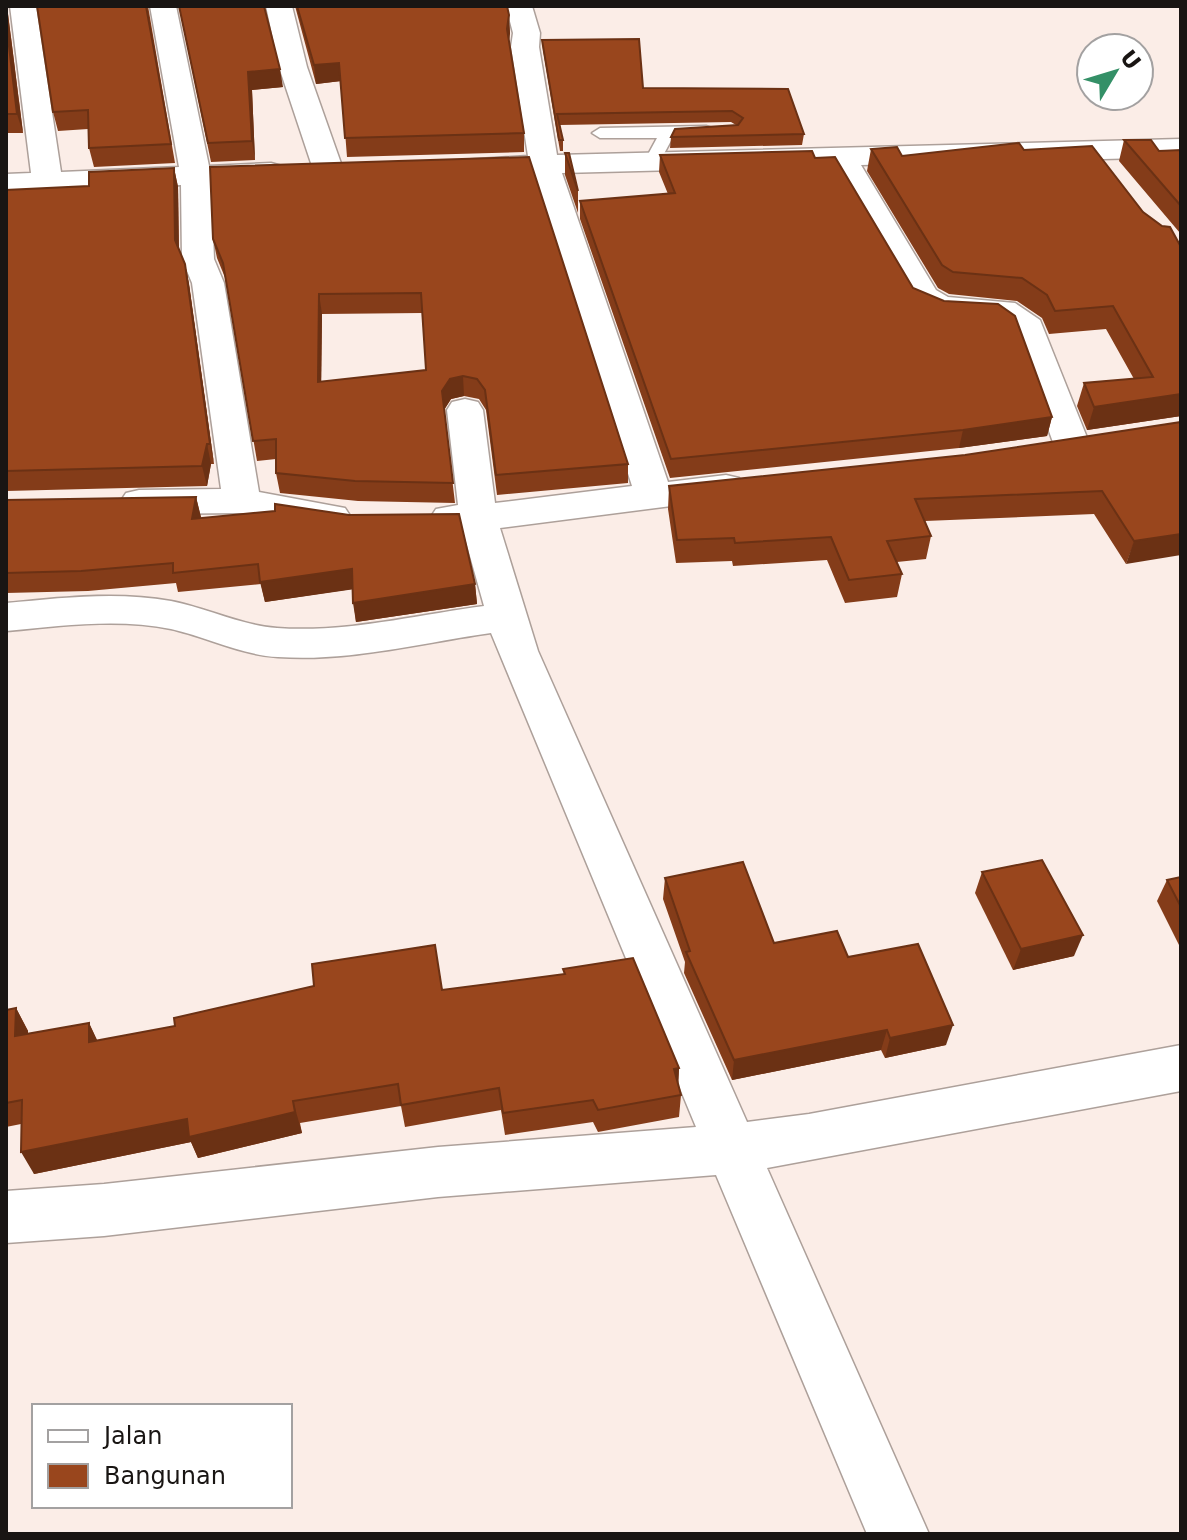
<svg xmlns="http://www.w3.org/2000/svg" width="1187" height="1540" viewBox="0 0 1187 1540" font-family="'DejaVu Sans',sans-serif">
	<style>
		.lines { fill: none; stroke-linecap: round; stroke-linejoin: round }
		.service-casing { stroke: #ada09a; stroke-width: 3 }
		.minor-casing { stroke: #ada09a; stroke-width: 3 }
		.service { fill: #fff; fill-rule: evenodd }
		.minor { fill: #fff; fill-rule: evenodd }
		.wall { fill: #843c19; fill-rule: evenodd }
		.shaded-wall { fill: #6b3114 }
		.building { fill: #99461d; stroke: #6b3114; stroke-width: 2; fill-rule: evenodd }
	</style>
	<rect width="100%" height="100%" fill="#fbede7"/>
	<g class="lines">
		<defs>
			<polygon id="service" points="706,126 712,128 712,134 673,137 659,163 653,165 645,160 657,138 600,138 592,133 600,128"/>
			<g id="minor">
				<polygon points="10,6 36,6 61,172 179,167 150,6 176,6 209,166 271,163 282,166 286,172 282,178 211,183 214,259 224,283 259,492 345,508 351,517 345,526 332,530 242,513 139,514 126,511 120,502 126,493 139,490 221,489 192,283 182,259 181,185 6,192 6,174 31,173"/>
				<polygon points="266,6 292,6 307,67 343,169 339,175 328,178 317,175 313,169 279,67"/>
				<path d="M506,6h26l8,27 -1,14 18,108 624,-16v18l-320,8 75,125 12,7 67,6 25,17 50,125 -5,8 -13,4 -13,-4 -5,-8 -41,-113 -18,-13 -54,-3 -30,-13 -80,-137 -269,7 106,309 58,-7 13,3 6,9 -6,9 -13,3 -226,29 38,123 209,471 62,-8 372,-69v46l-414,77 162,366h-62l-151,-359 -278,22 -334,39 -98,7v-52l98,-7 334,-37 258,-20 -205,-494c-70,10 -142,29 -213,24 -37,-2 -71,-20 -107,-28 -54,-11 -110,-3 -165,2v-28c55,-5 110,-12 165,-2 36,7 69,24 106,27 69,5 139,-13 207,-22l-21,-75 -27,-4 -6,-9 6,-9 22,-4 -11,-95 5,-8 13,-3 13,3 5,8 12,93 137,-17 -100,-313 -60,2 -11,-3 -4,-6 4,-6 67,-4 -17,-109 2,-14z"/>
			</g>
		</defs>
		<use href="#service" class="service-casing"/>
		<use href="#minor" class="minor-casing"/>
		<use href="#service" class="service"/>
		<use href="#minor" class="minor"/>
	</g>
	<g class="wall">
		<polygon points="6,6 7,6 23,133 6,133"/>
		<polygon points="37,6 148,6 175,163 94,167 89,148 88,129 58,131 53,112"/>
		<polygon points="179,6 283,87 252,90 255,160 211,162"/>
		<polygon points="295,6 507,6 510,33 509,40 524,133 524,152 347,157 341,81 316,84"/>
		<polygon points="542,40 643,88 788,89 804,134 802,145 670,148 671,137 736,125 731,122 560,125 563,140 563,151 560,151 543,50"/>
		<polygon points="1124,140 1159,151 1181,150 1181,233 1180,233 1119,161"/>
		<polygon points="871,149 902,156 1024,150 1143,212 1181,247 1181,416 1087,430 1077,406 1084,383 1134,379 1106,329 1049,334 1042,318 1017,301 949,294 938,288 867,171"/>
		<polygon points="565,153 578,191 578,213 565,175"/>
		<polygon points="660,155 815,158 913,288 1052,417 1047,436 959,448 670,478 580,219 580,201 668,194 659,172"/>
		<path d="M529,157l99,307v19l-131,12 -11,-85 -7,-11 -15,-3 -13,3 -7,11 11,93 -97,-2 -78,-8 -4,-20v-14l-19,2 -31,-181 -9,-22 -4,-19zM422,313l4,57 -105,12 1,-68z"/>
		<polygon points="174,168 178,187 179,250 185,264 189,284 214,464 211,464 207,486 6,491 6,190 89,186"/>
		<polygon points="1181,422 1126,564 1094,514 925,521 931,536 926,559 897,562 902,574 897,597 845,603 827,560 733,566 732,561 676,563 668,509 669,486 965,455"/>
		<polygon points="196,497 201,518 475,584 477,604 356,622 352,589 265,602 261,584 178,592 176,583 88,591 6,593 6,500"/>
		<polygon points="982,872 1074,956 1013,970 975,893"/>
		<polygon points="1181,877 1181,949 1157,901 1167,880"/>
		<polygon points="665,878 774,943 848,957 946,1045 885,1058 881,1050 732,1080 684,973 685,962 663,899"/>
		<polygon points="563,969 679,1068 678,1085 681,1095 679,1117 598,1132 593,1122 505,1135 501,1110 405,1127 401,1106 300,1123 302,1133 198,1158 191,1142 34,1174 21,1124 6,1127 6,1010 16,1008 28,1031 28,1034 89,1023 97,1041 442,990 564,974"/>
	</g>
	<g class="shaded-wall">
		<polygon points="6,6 7,6 23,133 17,114 6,21"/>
		<polygon points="509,15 510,33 508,47 507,29"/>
		<polygon points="339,63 341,81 316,84 314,65"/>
		<polygon points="280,69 283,87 252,90 255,160 252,141 248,72"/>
		<polygon points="174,168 178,187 179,259 175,240"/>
		<polygon points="185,264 189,284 214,464 210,444"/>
		<polygon points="319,294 322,314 321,402 318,382"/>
		<polygon points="463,376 464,396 451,399 444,410 442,391 450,379"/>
		<polygon points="1181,394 1181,416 1087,430 1094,407"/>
		<polygon points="1052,417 1047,436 959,448 963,430"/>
		<polygon points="207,444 211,464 207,486 202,466"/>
		<polygon points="196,497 201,517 197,539 192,519"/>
		<polygon points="1181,534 1181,555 1126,564 1134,541"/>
		<polygon points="352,569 355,589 265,602 260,582"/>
		<polygon points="475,584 477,604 356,622 353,603"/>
		<polygon points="1083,935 1074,956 1013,970 1021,949"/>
		<polygon points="16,1008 28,1031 27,1059 15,1036"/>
		<polygon points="89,1023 100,1046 89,1042"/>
		<polygon points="953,1025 946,1045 885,1058 890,1038"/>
		<polygon points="887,1030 881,1050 732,1080 734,1060"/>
		<polygon points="679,1068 678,1090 674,1069"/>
		<polygon points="293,1101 302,1133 198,1158 191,1142 34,1174 21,1152 187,1119"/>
	</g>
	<g class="building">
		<polygon points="37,6 146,6 171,144 89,148 88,110 53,112"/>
		<polygon points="179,6 264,6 280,69 248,72 252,141 208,143"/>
		<polygon points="297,6 507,6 509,15 507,29 524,133 345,138 339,63 314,65"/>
		<polygon points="6,21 17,114 6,114"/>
		<polygon points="639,39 643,88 788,89 804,134 671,137 675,129 738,125 743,118 732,111 557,114 563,140 559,140 542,40"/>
		<polygon points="1124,140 1151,140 1159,151 1181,150 1181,206"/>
		<polygon points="1019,143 1024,150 1092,146 1143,212 1162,226 1170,227 1181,247 1181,394 1094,407 1084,383 1153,377 1113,306 1055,311 1047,295 1022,278 953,272 942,265 871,149 897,147 902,156"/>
		<polygon points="812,151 815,158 835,157 913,288 944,301 998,304 1015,316 1052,417 963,430 671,459 580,201 675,193 660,155"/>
		<polygon points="565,153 569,153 578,191"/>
		<path d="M529,157l99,307 -132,11 -11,-85 -8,-11 -14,-3 -13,3 -8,12 11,92 -98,-2 -79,-8v-34l-23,2 -30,-178 -10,-24 -3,-72zM421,293l5,77 -108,12 1,-88z"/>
		<polygon points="174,168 175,240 185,264 210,444 207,444 202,466 6,471 6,190 89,186 89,172"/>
		<polygon points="1181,422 1181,534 1134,541 1102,491 915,499 931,536 887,541 902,574 849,580 831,537 735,543 734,538 677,540 669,486 965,455"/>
		<polygon points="196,497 192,519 275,511 275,504 349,515 459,514 475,584 353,603 352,569 260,582 258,564 173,573 173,563 81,571 6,573 6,500"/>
		<polygon points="1042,860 1083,935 1021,949 982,872"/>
		<polygon points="743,862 774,943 837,931 848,957 918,944 953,1025 890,1038 887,1030 734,1060 686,952 690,951 665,878"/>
		<polygon points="1181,877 1181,907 1167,880"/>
		<polygon points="435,945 442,990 565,974 563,969 633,958 679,1068 674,1069 681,1095 598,1110 593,1100 503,1113 499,1088 401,1105 398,1084 293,1101 295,1112 189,1137 187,1119 21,1152 22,1100 6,1103 6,1010 16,1008 15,1036 89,1023 89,1042 175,1026 174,1018 314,986 312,964"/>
	</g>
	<rect width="1187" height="1540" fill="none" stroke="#191513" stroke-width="16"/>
	<rect x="32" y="1404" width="260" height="104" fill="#ffffff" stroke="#a3a1a1" stroke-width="2"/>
	<rect x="48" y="1430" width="40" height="12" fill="#ffffff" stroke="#a3a1a1" stroke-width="2"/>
	<text x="104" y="1444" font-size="24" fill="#191513">Jalan</text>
	<rect x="48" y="1464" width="40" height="24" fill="#99461d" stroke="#a3a1a1" stroke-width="2"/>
	<text x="104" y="1484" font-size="24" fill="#191513">Bangunan</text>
	<g transform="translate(1115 72) rotate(52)"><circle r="38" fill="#ffffff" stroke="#a3a1a1" stroke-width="2"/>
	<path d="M0-6L14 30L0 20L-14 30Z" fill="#349067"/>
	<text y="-12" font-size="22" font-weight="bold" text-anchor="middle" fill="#191513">U</text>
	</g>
</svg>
